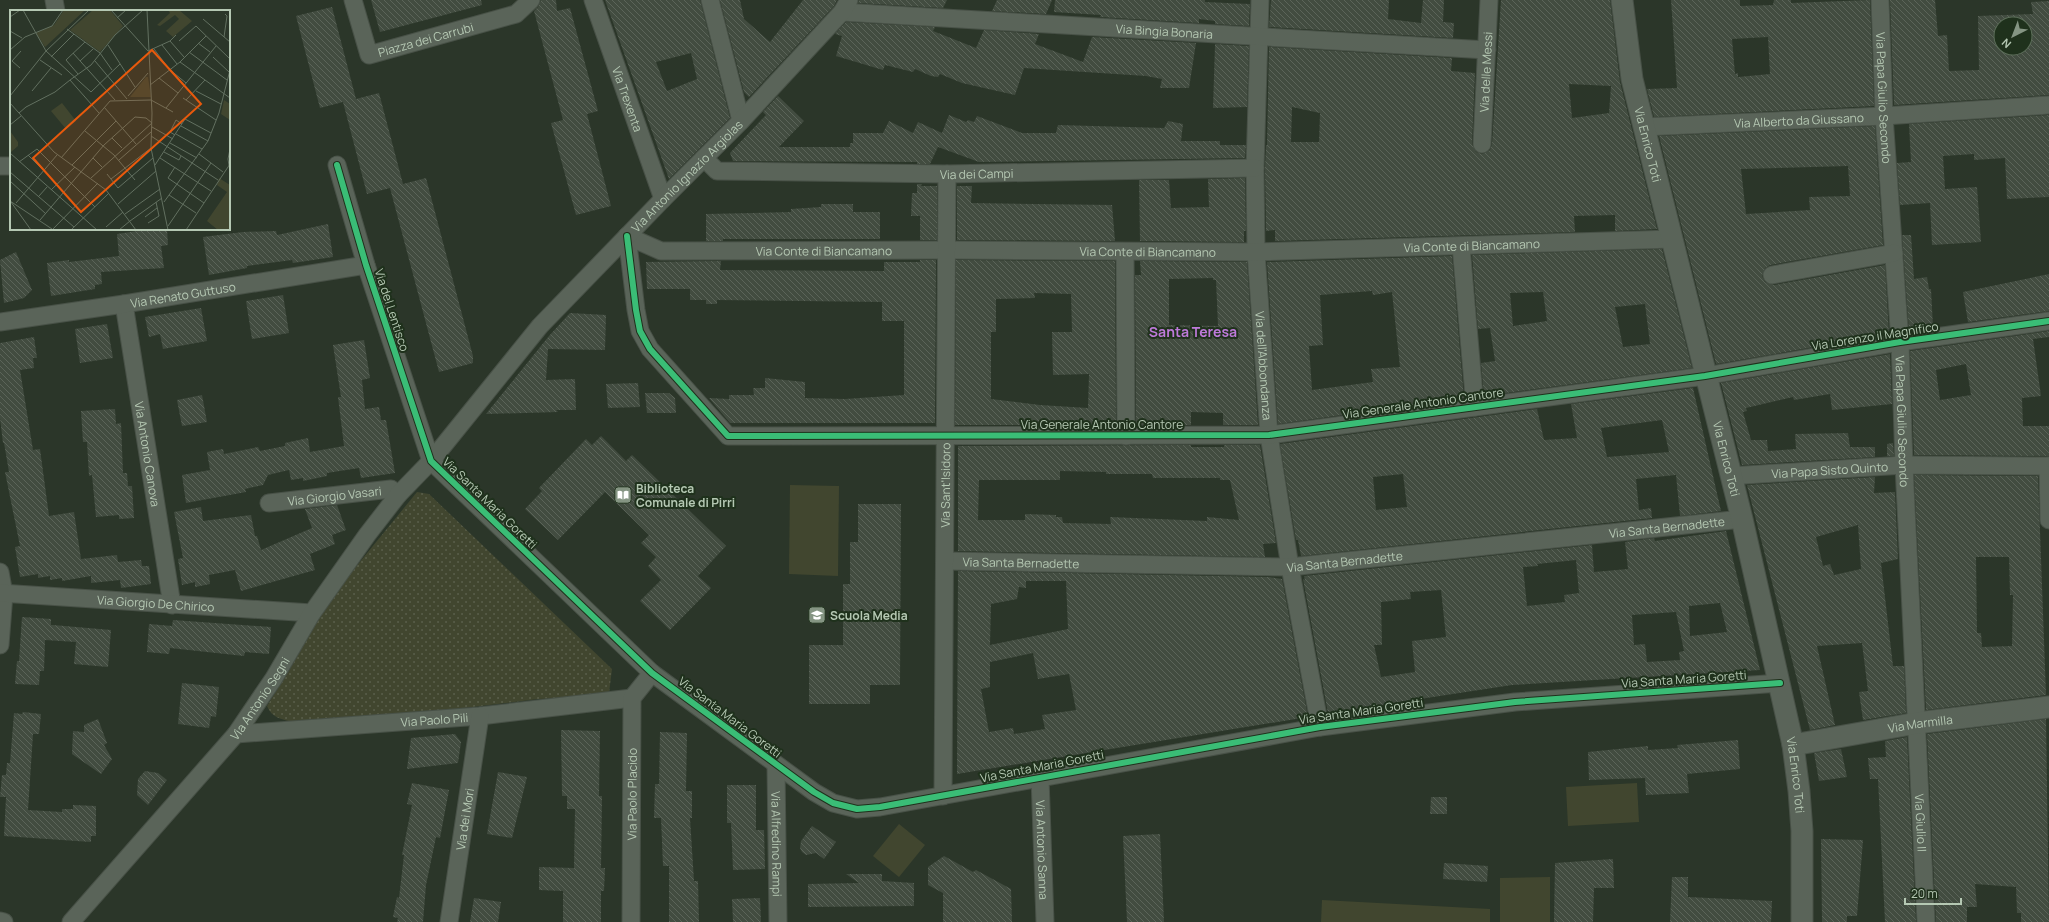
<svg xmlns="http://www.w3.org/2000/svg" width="2049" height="922" viewBox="0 0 2049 922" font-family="Manrope,sans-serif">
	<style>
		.grass { fill: url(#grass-dots) }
		.pitch { fill: #41462f }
		.building { fill: url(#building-back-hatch); fill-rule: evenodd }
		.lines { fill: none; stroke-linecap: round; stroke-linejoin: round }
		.minor-casing { stroke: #485147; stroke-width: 19 }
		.tertiary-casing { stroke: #485147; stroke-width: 23 }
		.minor { stroke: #5a6459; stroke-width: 17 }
		.tertiary { stroke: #5a6459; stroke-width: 21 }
		.cycleway-casing { stroke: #1f311c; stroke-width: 8 }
		.cycleway { stroke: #3abd76; stroke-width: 6 }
		.labels { text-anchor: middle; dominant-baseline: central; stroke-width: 4; stroke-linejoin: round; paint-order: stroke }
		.street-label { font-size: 12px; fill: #b5c8b3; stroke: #1f311c }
		.poi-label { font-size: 12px; font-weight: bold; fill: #b5c8b3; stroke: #1f311c; text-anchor: start }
		.quarter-label { font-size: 14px; font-weight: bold; fill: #be7ada; stroke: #1f311c }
		.inset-road { fill: none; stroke: #627060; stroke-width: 1 }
		.view { fill: #e8590c; fill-opacity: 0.15; stroke: #e8590c; stroke-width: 2 }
		.inset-edge { fill: none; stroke: #b5c8b3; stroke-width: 2 }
	</style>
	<defs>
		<pattern id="grass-dots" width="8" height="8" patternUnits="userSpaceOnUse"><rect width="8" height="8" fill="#41462f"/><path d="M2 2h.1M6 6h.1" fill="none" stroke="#5a5f4b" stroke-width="1.8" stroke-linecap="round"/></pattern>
		<pattern id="building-back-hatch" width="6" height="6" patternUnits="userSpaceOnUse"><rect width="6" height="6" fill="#424c40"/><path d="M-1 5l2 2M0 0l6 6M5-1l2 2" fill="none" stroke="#5b6459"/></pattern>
	</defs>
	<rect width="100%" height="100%" fill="#2b3629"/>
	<path class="grass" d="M417,492l12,2 183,175 -3,24 -5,3 -66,3 -99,12 -146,11c-12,-3 -21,-4 -26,-16l23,-37 27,-50 24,-34z"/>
	<g class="pitch">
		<polygon points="790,485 839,486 838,576 789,574"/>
		<polygon points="1637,783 1639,822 1568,826 1566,787"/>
		<polygon points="899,824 925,845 899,877 873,856"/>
		<polygon points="1550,877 1550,922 1500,922 1500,878"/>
		<polygon points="1322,900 1490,909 1490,922 1321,922"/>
	</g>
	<g class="building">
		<polygon points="371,0 481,0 482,5 380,32"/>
		<polygon points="541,0 556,0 557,11 570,8 598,111 587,114 611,206 576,215 551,123 563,120 534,11 538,7"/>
		<path d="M605,0h95l30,118 -61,61zM691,53l6,26 -30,12 -11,-29z"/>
		<polygon points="720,0 740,0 744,19 770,42 803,0 837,0 834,6 749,97 744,92"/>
		<polygon points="859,0 947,0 943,8 858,3"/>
		<polygon points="997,0 1052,0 1046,14 992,11"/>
		<polygon points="1055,0 1205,0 1205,2 1250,4 1249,26 1215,24 1215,21 1199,19 1199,23 1100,17 1101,15 1054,12"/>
		<polygon points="1271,0 1389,0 1388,19 1421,23 1423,0 1444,0 1443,22 1454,23 1453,38 1269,27"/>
		<path d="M1501,0h109l10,82 37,147 -42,2v-16l-41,1 1,16 -300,9v-11l-9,1 -1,-63 1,-23h1l2,-98 183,11 -1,13 24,2 -3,71 4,8 6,2 8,-4 2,-6zM1569,84l42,2 -2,27 -37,5zM1292,107l28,6 -1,29h-28z"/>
		<path d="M1671,0h69v6l33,-1 1,-5h17v3l79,-3 4,106 -220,11 -7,-28 30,-1zM1768,37l2,37 -32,3v-4l-3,1 -3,-35z"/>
		<path d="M1890,0h45l3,36 9,-1 2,36 30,-1 -1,-54 55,-2 -2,-12 18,-1v94l-155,10zM2001,24h24v24h-24z"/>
		<polygon points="332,7 356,99 379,93 403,184 426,178 473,356 473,363 439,372 390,188 367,194 343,102 320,108 296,16"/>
		<polygon points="846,22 935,27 933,31 976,48 984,30 1039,34 1035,44 1083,62 1092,37 1196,43 1189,88 1160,88 1162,79 1146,76 1024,68 1015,95 962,83 940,74 938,77 931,76 915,69 913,72 885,65 883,70 836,56 842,36 835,34"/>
		<polygon points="1215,44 1249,46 1247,107 1213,108"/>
		<polygon points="778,96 804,121 779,147 850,147 850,143 853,143 853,133 883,133 889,121 913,133 918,122 942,133 949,115 966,122 968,120 974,122 977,116 1022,133 1056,133 1058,125 1164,128 1168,121 1183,124 1181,141 1220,141 1220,145 1246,145 1245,158 979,162 938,147 930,164 917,164 917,162 733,161 730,153 766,115 763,112"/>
		<polygon points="2049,115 2049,197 2007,199 2005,158 1974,160 1974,154 1943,156 1945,189 1977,187 1981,242 1932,245 1930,203 1900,205 1897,163 1911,162 1909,124"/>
		<path d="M1875,126l8,119 -113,20 -5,3 -3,8 3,6 9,3 111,-20 4,69 -173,30 -57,-228zM1848,166l2,30 -41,1 1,13 -64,4 -5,-45z"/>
		<polygon points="1245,178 1246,231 1244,231 1244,242 1140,241 1139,180 1169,180 1171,208 1209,207 1208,179"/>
		<polygon points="917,184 922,184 921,186 937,186 937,240 920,240 920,216 911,216 912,193 917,193"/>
		<polygon points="957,186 972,186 971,203 1112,205 1115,241 957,240"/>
		<polygon points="821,204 853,204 853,212 880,212 880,239 723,239 723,241 706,241 706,214 791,212 791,209 821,207"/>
		<polygon points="328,224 333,257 293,263 292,260 247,266 247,268 209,275 203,237 243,232 276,231 277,235"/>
		<polygon points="151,229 167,229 168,245 161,246 164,268 101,272 102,284 95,285 95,289 51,296 47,263 69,260 69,262 119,256 117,234"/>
		<polygon points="1902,235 1911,235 1914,279 1927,277 1929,289 1931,289 1933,327 1909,331"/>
		<path d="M1662,249l30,119 -208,28 -3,-33 14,-2 -5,-33 -12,1 -6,-74zM1543,292l4,29 -34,5 -3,-33zM1645,304l5,40 -27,3 -8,-40z"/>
		<polygon points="16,252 32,290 24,298 4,303 0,260"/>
		<path d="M1452,256l12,142 -186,26 -11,-162zM1372,291l1,4 19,-3 8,75 -29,2 2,13 -61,8 -3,-44 14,-1 -3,-50z"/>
		<polygon points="920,260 936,260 935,423 730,423 709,398 729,399 729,395 754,395 753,388 765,388 765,378 805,382 805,398 845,399 904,395 904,321 882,321 882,302 717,300 717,304 706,304 706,300 690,300 690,289 647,289 646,262 721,261 720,270 884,271 884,262 920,262"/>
		<path d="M956,260l159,1 1,164h-161zM1034,293l37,1 1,38h-20l1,43 36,-1 -1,34 -48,-3 -49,-6v-67h5v-33l39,-1z"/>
		<path d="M1140,261l107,1 11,163h-35v-12l-32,-1v13h-55l-1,-150h6zM1213,278v2h3l2,46 -49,-1v-46z"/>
		<polygon points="2049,274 2049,311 1968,322 1963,292"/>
		<polygon points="283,295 289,333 252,339 246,301"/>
		<polygon points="201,308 207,341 163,349 160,334 149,337 145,317"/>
		<polygon points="570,313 606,315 605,350 548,349 546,380 575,379 576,410 556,410 558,412 486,414 549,336"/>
		<polygon points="107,324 113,358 80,363 75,329"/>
		<path d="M2049,331v6l-16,2 8,57 -19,2 1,28h26v30l-135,-1 -4,-104zM1966,364l5,31 -31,5 -4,-30z"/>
		<polygon points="34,337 37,358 33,358 34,368 20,370 33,450 40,449 49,516 74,512 81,559 117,555 118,562 141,560 142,566 149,566 151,584 121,588 120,580 91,583 91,576 62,581 62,578 50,580 50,576 38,578 38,574 20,577 15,547 20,546 5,472 9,472 4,443 3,443 0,418 0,343"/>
		<polygon points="364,340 370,378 362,380 365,409 379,407 381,420 386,420 395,473 361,478 359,468 327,473 327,476 303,481 303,478 291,480 289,470 268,475 263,485 245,489 246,492 186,503 182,475 210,470 207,452 223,449 224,454 258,447 260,451 285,446 285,443 308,438 310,452 344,446 338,397 341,397 333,345"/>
		<polygon points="1890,354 1892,404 1832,410 1830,394 1794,400 1793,397 1746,408 1747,411 1743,412 1751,440 1767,440 1768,451 1796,449 1795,434 1848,433 1850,447 1875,447 1875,457 1742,465 1721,383"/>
		<polygon points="638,383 640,407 608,408 606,384"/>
		<path d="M1693,388l28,123 -41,5 -4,-41 -40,4 3,31 12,-2 1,10 -351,38 -3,-16h-2l-16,-96 257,-35 7,31 33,-2 -6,-34zM1662,420l7,32 -62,5 -6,-29zM1403,474l4,33 -31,3 -3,-33z"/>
		<polygon points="645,393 669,393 675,398 676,413 647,413"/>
		<polygon points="202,395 207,422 182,426 177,400"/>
		<polygon points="115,409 116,424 121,423 123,473 127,473 128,486 132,486 134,518 119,519 119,515 96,517 92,475 89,476 87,442 83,442 81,411"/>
		<polygon points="601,436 626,461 632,455 726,546 698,576 711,588 670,630 640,601 661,580 648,566 656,557 641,543 649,535 605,492 558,540 525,509 542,491 539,488 586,439 592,445"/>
		<polygon points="1893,443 1894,456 1887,456 1887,444"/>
		<path d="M1191,445v2h33v-2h36l16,98 -13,1 2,13 -307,-6v-105zM1060,471l46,1v2h46l1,4h67v2h10l9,40 -32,-3v4l-97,-4 1,7 -48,-1 -1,-6h-6v-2l-31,-1v6h-47l1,-40h81z"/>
		<path d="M1914,475l124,1 8,219 -120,15zM1976,557h33l1,38h3l-1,51 -30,1 -1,-14h-4z"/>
		<path d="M1875,477l-1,16 21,-1 3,67 -17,4 12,103h11l2,47 -43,7 -4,-28 9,-1 -6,-48 -45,3 18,79 -25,5 -63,-245zM1858,525l3,44 -27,6 -4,-11 -7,2 -7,-29z"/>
		<polygon points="858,504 901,504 900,685 870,685 870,704 809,704 809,645 843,645 843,584 850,584 850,542 858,542"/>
		<polygon points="337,505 346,530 332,535 335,544 310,554 315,570 241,591 235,570 209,575 210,584 195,587 195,582 182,585 178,559 183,558 174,512 201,507 203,521 251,515 255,536 257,536 261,550 312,528 305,509"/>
		<path d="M1726,531l34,139 -248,15 -184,28 -25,-134 2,1 -1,-4 288,-31 2,27 34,-3 -3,-27 29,-4 1,3zM1576,560l3,33 -15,2 1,7 -38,4 -4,-39 15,-1 -1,-2zM1441,590l5,47 -34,4 3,31 -34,5 -7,-32h8l-1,-43 30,-3 -1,-7zM1720,603l7,29 -37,4 -1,-30zM1676,612l8,39 -5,1 1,8 -33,2 -2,-18 -11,1 -2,-30z"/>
		<path d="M958,571l311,6 13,2 26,138 -351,57zM1026,581h40l2,48 -78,16 1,-41 26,-5 2,-12 7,1zM1033,653l5,26 31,-5 7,36 -34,5 3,14 -31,5 -1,-6 -24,4 -8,-43 9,-2v-25z"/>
		<polygon points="22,617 51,619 51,625 53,625 111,630 108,667 74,664 76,642 45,640 44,671 40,671 39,685 15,684 17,661 19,661"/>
		<polygon points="173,620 271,627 269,654 245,652 244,656 170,648 169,654 147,652 149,624 172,626"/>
		<polygon points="182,683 219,687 216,717 211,716 209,728 178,724"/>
		<polygon points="23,712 41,714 39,734 33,734 28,810 62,812 62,809 73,809 73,805 96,806 96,836 91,836 91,842 4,836 6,797 0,797 2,775 6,775 7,763 10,763 14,713 22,714"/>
		<polygon points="98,719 107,743 104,745 112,759 101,774 72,754 73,731 84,732 84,725"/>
		<polygon points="2046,719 2049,922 2021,922 2021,913 2017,913 2016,887 1975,884 1977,907 1967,907 1967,922 1936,922 1927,734"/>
		<polygon points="561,730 600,731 599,796 602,796 601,868 605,868 604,891 601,891 601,922 563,922 563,891 539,890 539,867 574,868 575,809 567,809 567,796 562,796"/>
		<polygon points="660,732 687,733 686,791 692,791 692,818 690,818 694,881 698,881 699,922 669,922 669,866 663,866 661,818 654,818 655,784 659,784"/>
		<polygon points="455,734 461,742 458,763 407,769 411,738"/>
		<polygon points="1907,737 1916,922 1885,922 1878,779 1870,779 1868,758 1886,757 1885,741"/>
		<polygon points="1738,740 1740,769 1687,774 1689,793 1646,795 1645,778 1589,780 1588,752 1648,746 1648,750 1678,748 1677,745"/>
		<polygon points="1841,749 1847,777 1819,781 1814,753"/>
		<polygon points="145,771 158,773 167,780 148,805 137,795 138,779"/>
		<polygon points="498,772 527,777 512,838 487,834"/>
		<polygon points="412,783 449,790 440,838 436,837 426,885 423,922 397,922 398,918 393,917 397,897 399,898 404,855 402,855 412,805 407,804"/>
		<polygon points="727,785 756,785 756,830 764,830 765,869 733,870 731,823 727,823"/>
		<polygon points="1431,797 1447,797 1447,814 1430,814"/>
		<polygon points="812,826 836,842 824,859 816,853 806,855 802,852 800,848 801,841"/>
		<polygon points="1160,834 1164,922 1127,922 1123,836"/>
		<polygon points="1821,839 1863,840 1857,916 1847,916 1847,922 1822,922"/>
		<polygon points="944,856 973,872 976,870 1011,889 1012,922 943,922 943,893 928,885 928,867"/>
		<polygon points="1613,859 1614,888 1594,888 1593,922 1554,922 1555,863"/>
		<polygon points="1444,863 1488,866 1487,882 1443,879"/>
		<polygon points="846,874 882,874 882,881 914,883 914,906 808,907 808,884 859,883"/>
		<polygon points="1672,877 1688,877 1688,897 1772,901 1771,922 1670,922"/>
		<polygon points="474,898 501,902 498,922 470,922"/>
		<polygon points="760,898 761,922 733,922 732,899"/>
	</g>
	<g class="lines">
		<defs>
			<g id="minor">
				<polyline points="54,0 56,11"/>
				<path id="s1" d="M353,0l16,55 147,-41 15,-14"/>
				<path id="s2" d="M593,0l70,199"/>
				<polyline points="710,0 741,121"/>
				<path id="s3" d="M1260,0l-5,168 1,84 13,183 21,132 30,160"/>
				<path id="s4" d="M1880,0l4,116 16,226 4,123 22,457"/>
				<path id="s5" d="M842,12l645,38"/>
				<path id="s6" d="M1644,127l240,-11 165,-11"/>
				<path id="s7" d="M1482,144l7,-144"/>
				<path id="s8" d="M704,158l13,13 230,3 308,-6"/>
				<polyline points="337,165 366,265 431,461 652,673 814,792 833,803 857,809 880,807 1320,727 1515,702 1780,683"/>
				<polyline points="0,166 11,166"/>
				<polyline points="627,236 636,310 640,331 650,349 728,436 1269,435 1705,376 1900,342 2049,321"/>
				<path id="s9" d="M627,236l34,15 286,-1 309,2 416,-13"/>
				<polyline points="1461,246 1475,407"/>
				<polyline points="1125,252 1126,436"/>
				<polyline points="1772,275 1894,253"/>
				<path id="s10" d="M124,304l48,301"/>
				<path id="s11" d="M0,322l124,-18 242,-39"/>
				<polyline points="2048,466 2049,520"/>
				<path id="s12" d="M1730,476l174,-11 145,1"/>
				<path id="s13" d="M269,503l122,-14 7,6"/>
				<path id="s14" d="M945,561l345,6 452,-48"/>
				<polyline points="0,572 4,594 0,645"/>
				<path id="s15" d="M0,593l312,20"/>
				<path id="s16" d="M236,734l244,-18 152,-18"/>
				<path id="s17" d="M776,765l2,157"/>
				<path id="s18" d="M1040,777l5,145"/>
				<path id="s19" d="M943,796l4,-622"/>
				<polyline points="0,921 4,922"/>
				<path id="s20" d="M71,922l165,-188 38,-56 38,-65 55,-78 31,-40 33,-34 109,-135 123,-127 78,-78 101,-109 7,-12"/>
				<path id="s21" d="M449,922l31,-206"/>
				<path id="s22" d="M631,922l1,-224 20,-25"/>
			</g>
			<g id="tertiary">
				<path id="s23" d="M1622,0l10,79 110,440 51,226 6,46 3,40v91"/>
				<path id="s24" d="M1793,745l124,-22 132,-16"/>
			</g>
		</defs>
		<use href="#minor" class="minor-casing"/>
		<use href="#tertiary" class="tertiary-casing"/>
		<use href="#minor" class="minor"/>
		<use href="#tertiary" class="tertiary"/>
		<defs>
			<g id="cycleway">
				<polyline points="337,165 366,265 431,461 652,673 814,792 833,803 857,809 880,807 1320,727 1515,702 1780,683"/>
				<polyline points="627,236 636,310 640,331 650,349 728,436 1269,435 1705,376 1900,342 2049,321"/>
			</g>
		</defs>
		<use href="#cycleway" class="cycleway-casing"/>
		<use href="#cycleway" class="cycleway"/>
	</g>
	<defs>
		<symbol id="library-square" viewBox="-11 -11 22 22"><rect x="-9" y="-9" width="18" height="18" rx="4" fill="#859583" stroke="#1f311c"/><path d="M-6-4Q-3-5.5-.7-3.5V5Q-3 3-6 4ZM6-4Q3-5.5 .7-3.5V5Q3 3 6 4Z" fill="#fff"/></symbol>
		<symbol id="school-square" viewBox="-11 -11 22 22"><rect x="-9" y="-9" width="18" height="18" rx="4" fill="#859583" stroke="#1f311c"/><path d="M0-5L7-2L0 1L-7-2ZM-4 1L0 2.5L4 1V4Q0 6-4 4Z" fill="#fff"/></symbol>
	</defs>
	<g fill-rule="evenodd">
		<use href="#library-square" x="613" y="485" width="20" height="20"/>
		<use href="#school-square" x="807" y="605" width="20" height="20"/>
	</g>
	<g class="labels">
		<g class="street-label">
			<text stroke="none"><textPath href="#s5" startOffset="323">Via Bingia Bonaria</textPath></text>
			<text stroke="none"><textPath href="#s1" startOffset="116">Piazza dei Carrubi</textPath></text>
			<text stroke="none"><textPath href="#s7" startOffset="72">Via delle Messi</textPath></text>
			<text stroke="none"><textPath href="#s4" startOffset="98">Via Papa Giulio Secondo</textPath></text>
			<text stroke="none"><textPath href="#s2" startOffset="105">Via Trexenta</textPath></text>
			<text stroke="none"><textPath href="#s6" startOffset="155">Via Alberto da Giussano</textPath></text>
			<text stroke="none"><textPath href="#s23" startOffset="147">Via Enrico Toti</textPath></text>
			<text stroke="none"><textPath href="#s8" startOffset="278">Via dei Campi</textPath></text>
			<text stroke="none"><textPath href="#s20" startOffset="970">Via Antonio Ignazio Argiolas</textPath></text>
			<text stroke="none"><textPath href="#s9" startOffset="848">Via Conte di Biancamano</textPath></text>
			<text stroke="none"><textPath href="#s9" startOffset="200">Via Conte di Biancamano</textPath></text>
			<text stroke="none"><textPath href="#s9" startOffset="524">Via Conte di Biancamano</textPath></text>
			<text stroke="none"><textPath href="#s11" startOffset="185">Via Renato Guttuso</textPath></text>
			<text transform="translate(392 310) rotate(72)">Via del Lentisco</text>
			<text transform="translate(1875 336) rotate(-9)">Via Lorenzo il Magnifico</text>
			<text stroke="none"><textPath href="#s3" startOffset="366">Via dell'Abbondanza</textPath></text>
			<text transform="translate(1423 403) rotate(-8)">Via Generale Antonio Cantore</text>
			<text stroke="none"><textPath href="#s4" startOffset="422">Via Papa Giulio Secondo</textPath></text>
			<text x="1102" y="424">Via Generale Antonio Cantore</text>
			<text stroke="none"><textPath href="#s10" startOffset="152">Via Antonio Canova</textPath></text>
			<text stroke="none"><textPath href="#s23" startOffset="471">Via Enrico Toti</textPath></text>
			<text stroke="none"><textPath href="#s12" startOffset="100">Via Papa Sisto Quinto</textPath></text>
			<text stroke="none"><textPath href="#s19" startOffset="311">Via Sant'Isidoro</textPath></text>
			<text stroke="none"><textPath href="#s13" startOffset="66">Via Giorgio Vasari</textPath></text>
			<text transform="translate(490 503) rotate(44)">Via Santa Maria Goretti</text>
			<text stroke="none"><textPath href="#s14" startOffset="724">Via Santa Bernadette</textPath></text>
			<text stroke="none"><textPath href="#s14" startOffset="400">Via Santa Bernadette</textPath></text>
			<text stroke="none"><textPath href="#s14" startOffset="76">Via Santa Bernadette</textPath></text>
			<text stroke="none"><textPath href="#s15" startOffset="156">Via Giorgio De Chirico</textPath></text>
			<text transform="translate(1684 679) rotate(-4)">Via Santa Maria Goretti</text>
			<text stroke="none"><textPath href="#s20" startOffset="293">Via Antonio Segni</textPath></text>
			<text transform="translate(1361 711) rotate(-8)">Via Santa Maria Goretti</text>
			<text transform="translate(730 717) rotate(37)">Via Santa Maria Goretti</text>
			<text stroke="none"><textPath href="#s16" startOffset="199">Via Paolo Pili</textPath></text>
			<text stroke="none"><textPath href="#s24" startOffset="129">Via Marmilla</textPath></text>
			<text transform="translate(1042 766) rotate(-11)">Via Santa Maria Goretti</text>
			<text stroke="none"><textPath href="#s23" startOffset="795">Via Enrico Toti</textPath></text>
			<text stroke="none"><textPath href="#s22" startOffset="128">Via Paolo Placido</textPath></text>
			<text stroke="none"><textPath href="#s21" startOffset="104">Via dei Mori</textPath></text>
			<text stroke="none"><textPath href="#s4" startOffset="824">Via Giulio II</textPath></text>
			<text stroke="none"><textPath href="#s17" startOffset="79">Via Alfredino Rampi</textPath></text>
			<text stroke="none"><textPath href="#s18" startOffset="73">Via Antonio Sanna</textPath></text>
		</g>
		<g class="poi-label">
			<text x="636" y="488">Biblioteca<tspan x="636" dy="14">Comunale di Pirri</tspan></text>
			<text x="830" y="615">Scuola Media</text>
		</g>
		<g class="quarter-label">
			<text x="1193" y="331">Santa Teresa</text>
		</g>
	</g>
	<g transform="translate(10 10)">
		<rect width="220" height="220" fill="#2b3629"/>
		<path d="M54,0h21l-40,37 -9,-14 18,-8zM83,0h17l13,16 -23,26 -30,-22zM158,0h11l13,11 -19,16 -7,-6 13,-12 -4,-4 -15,11 -3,-1 13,-12zM136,67h2l3,20h-21zM214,90l6,4v16l-9,-6z" fill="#41462f"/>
		<path d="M209,168l11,7v45h-12l-11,-9 20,-29 -10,-7z" fill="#41462f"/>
		<path d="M52,93l14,18 -10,8 -15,-18zM0,121l8,11v4l-7,6z" fill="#41462f"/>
		<path class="inset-road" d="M13,0l23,41 45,41 29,-28M101,0l37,41M137,0l5,103 -1,35 17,82M0,7l10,-7M107,8l9,-8M193,9l27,23M57,19l33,24 12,17M0,21l12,7M214,27l3,-21 -2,-2M160,31l14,16M169,31l17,-15 34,33M188,33l12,9M98,35l27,42M152,35l15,19M144,39l15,20 17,14M0,40l15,-13 27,-11 11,-16M138,41l22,-10 6,-6M179,42l38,28M63,43l42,47M41,47l23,-23M203,47l16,15M30,50l22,15M70,51l13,-12M85,51l32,38M170,52l50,36M10,58l-8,-7 9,-10M68,64l-12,-14 19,-18M149,68l19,15M60,70l21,-15 24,-30 28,-25M140,75l30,-23 26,-26M22,81l19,-23M186,81l25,13M0,86l36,-45 43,-41M118,86l20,-23M173,88l33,22M176,90l19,-20M0,93l44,49 52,38 30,40M94,97l32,37M156,98l50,-62M9,103l7,-6 29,-15 15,-12 29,33M0,115l11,-9M171,116l27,15M142,117l21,12M75,121l29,24 21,25M166,124l26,15M165,125l-5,-3 6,-12 6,4M141,126l67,44M102,128l10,10M160,133l27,15M220,139l-2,10 2,13M154,142l15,8 2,-4M0,143l87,77M189,144l24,18M18,145l29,29M51,148l49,-57 41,-1 22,12M83,148l9,9M150,148l51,33M109,150l32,-28M9,152l18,-13 58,58M62,155l44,-44M145,155l30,-46 26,14M165,157l-7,11 36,25M0,162l64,55M97,164l11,14 35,-30M101,169l40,-31M0,171l36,33M41,180l24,-23M159,185l27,18M29,186l8,-9M0,191l42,28M1,192l20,28M154,192l44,-61 11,-28 11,-43M6,193l41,-48M108,194l38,-33M115,204l35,-25M135,207l12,-9M30,210l64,-75 31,-28 11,1 6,5 -61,55M120,211l32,-23M138,213l11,-7 -3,-14M158,216l43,-63M96,217l17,-15M42,220l46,-47M61,220l38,-37M109,220l11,-9M176,220l44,-66"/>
		<path class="view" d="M142,40l49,54 -120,108 -48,-54z"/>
		<rect width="220" height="220" class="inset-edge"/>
	</g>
	<g transform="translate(2013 36) rotate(222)"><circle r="19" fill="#1f311c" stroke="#5b6d58"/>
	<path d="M0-3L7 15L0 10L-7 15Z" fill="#859583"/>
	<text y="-6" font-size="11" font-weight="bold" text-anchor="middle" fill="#b5c8b3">N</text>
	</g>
	<path d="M1905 898v6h56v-6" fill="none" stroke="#b5c8b3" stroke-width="2"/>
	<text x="1911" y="898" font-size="12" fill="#b5c8b3" stroke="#1f311c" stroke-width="3" paint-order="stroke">20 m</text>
</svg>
